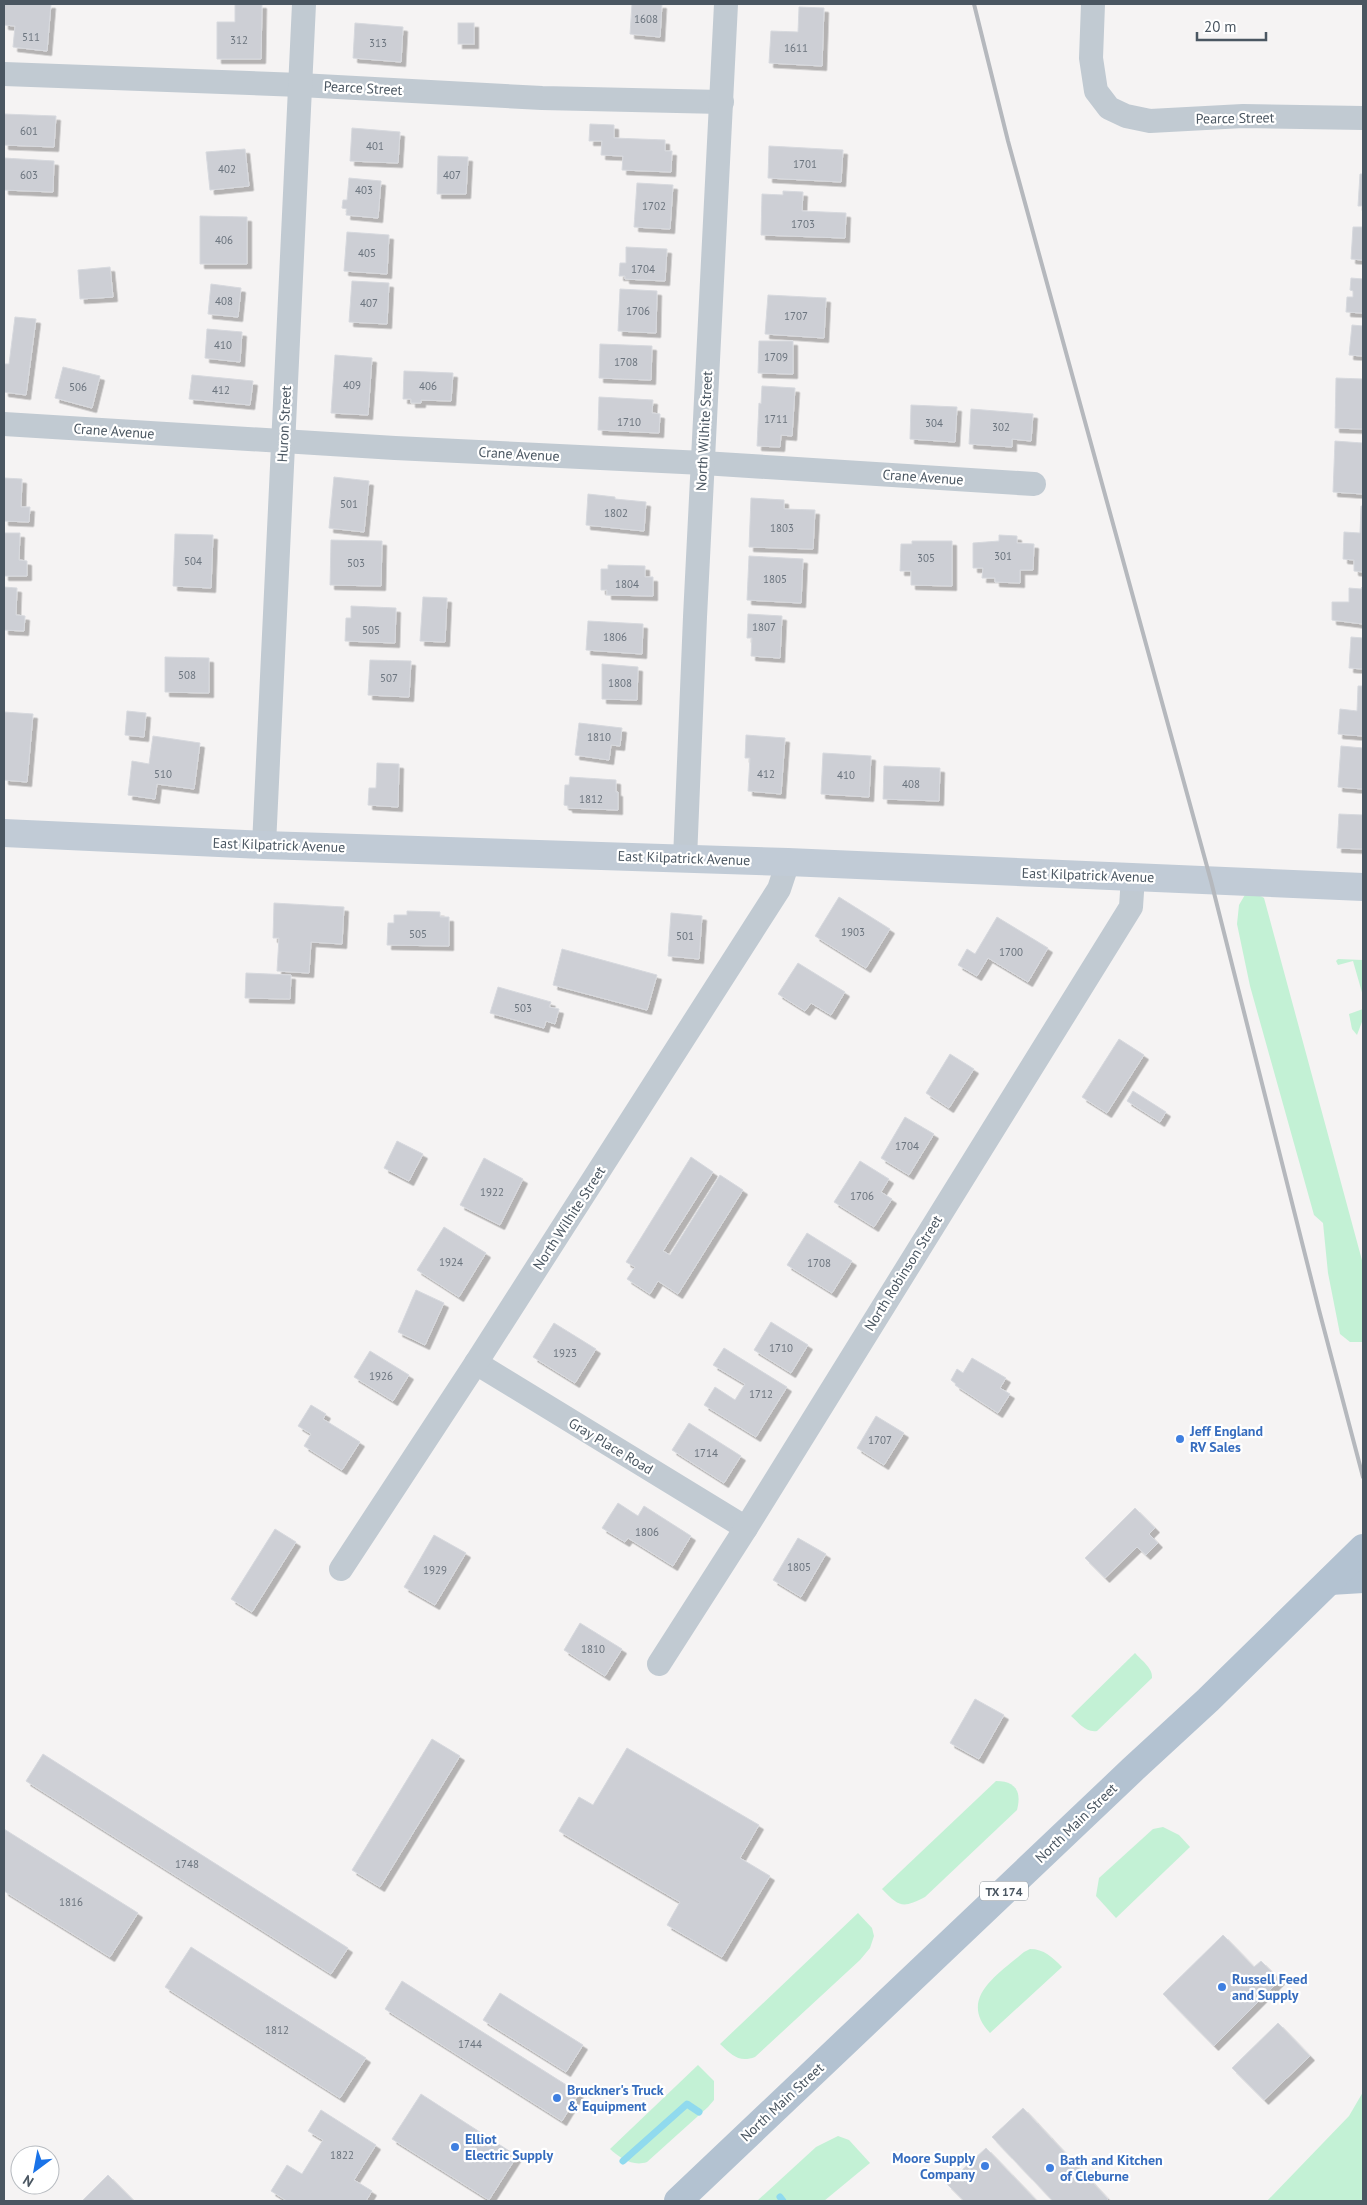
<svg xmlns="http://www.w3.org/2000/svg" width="1367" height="2205" viewBox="0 0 1367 2205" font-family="'PT Sans',sans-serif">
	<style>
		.green { fill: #c3f1d5 }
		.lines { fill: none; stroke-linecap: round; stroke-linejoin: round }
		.stream { stroke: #90daee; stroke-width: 7 }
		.building { fill: #cdcfd5; stroke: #d7d9de; filter: url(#shadow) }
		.street { stroke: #c1cad2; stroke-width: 24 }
		.secondary { stroke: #c1cbd6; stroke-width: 28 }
		.primary { stroke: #b3c2d1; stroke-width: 28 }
		.rail { stroke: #b5b8bd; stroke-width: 4 }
		.shop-dot { fill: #3f7fe0; stroke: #fff; stroke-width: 2 }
		.labels { text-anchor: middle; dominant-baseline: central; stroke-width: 4.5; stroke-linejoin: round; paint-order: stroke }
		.number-label { font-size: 11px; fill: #6b747e }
		.shield { fill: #fff; stroke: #808990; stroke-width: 1 }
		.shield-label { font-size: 12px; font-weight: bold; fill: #4a5661 }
		.street-label { font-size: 14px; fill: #4a5661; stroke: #fff }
		.shop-label { font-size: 14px; font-weight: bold; fill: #366cbe; stroke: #fff; text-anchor: start }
	</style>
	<defs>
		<filter id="shadow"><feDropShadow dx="4.5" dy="4.5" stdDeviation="0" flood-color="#0004"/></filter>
	</defs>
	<rect width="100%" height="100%" fill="#f5f3f3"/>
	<g class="green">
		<polygon points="1246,893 1257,894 1264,898 1363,1264 1363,1342 1350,1342 1340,1334 1328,1273 1323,1223 1314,1215 1250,986 1237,924 1239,905"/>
		<polygon points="1338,959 1363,960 1363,996 1353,961 1338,965 1336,961"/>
		<polygon points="1363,1009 1363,1019 1357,1035 1352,1029 1349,1014"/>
		<path d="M1135,1653c6,7 18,15 17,25l-55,53c-11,2 -18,-8 -26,-15z"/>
		<path d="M996,1781c19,0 26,10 21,29l-92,87c-22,11 -25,11 -43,-8z"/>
		<polygon points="1163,1827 1179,1835 1190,1847 1116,1918 1096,1896 1099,1878 1153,1829"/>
		<path d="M858,1913l14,15 2,8 -4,12 -10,12 -105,97c-16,6 -23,-2 -35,-13z"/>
		<path d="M1030,1949c14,0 22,8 32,18l-72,66c-33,-35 9,-59 34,-81z"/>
		<path d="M698,2065l16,16v19l-6,7 -61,55c-14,5 -27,-4 -37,-13z"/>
		<polygon points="1363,2092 1363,2201 1267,2201 1349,2116"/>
		<polygon points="838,2136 849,2140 870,2163 824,2201 757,2201 816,2147"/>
	</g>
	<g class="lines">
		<g class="stream">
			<polyline points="623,2161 687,2104 699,2112"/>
			<polyline points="780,2197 783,2201"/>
		</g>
	</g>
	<g class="building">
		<polygon points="4,4 51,4 47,51 13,47 15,26 4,25"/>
		<polygon points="235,4 262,4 261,59 217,59 217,22 235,22"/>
		<polygon points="632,4 662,4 660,37 630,34"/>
		<polygon points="799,7 824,8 822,66 769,63 771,31 798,32"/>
		<polygon points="355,23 403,27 401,62 353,58"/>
		<rect x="458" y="23" width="16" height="21"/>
		<polygon points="4,114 56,116 54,147 4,145"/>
		<polygon points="590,124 614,125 614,138 665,140 665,151 672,151 671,172 622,170 623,156 601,155 602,141 589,141"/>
		<polygon points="352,128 400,132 398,163 350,161"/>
		<polygon points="769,146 843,150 841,182 768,178"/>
		<polygon points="245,149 249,186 210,190 206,152"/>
		<polygon points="438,156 468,157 466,194 437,194"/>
		<polygon points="4,158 54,161 53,192 4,190"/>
		<polygon points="1360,174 1363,174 1363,206 1358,206"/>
		<polygon points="349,178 381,181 378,218 346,215 347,209 342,208 343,200 347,200"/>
		<polygon points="637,183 673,185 670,229 634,227"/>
		<polygon points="783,191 803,192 802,211 846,213 845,238 761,235 762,194 783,195"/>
		<polygon points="200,216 247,217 247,264 200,264"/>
		<polygon points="1353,227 1363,227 1363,260 1351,259"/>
		<polygon points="347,232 389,235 387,274 344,271"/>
		<polygon points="626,247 667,249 665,281 625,279 625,276 619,276 620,263 626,263"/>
		<polygon points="110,267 113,297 80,299 78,270"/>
		<polygon points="1351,278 1363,279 1363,313 1346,312 1347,297 1353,297 1353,291 1350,290"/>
		<polygon points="352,281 389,283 387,324 349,322"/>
		<polygon points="211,284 241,288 238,317 208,314"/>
		<polygon points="620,289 657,291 656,333 618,331"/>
		<polygon points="768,295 826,298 824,338 765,334"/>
		<polygon points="15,317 36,319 26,395 4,392 4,364 9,364"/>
		<polygon points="1352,325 1363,326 1363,356 1349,355"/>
		<polygon points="207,329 242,332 240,362 205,358"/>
		<polygon points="759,341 793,341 793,374 758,373"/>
		<polygon points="600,344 652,346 651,380 599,378"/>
		<polygon points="335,355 372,358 368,415 331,413"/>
		<polygon points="63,367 100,376 92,408 55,398"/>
		<polygon points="404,371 453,373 451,401 421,400 421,403 411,403 411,399 403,399"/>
		<polygon points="192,375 253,381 250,405 189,399"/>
		<polygon points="1336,378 1363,379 1363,429 1335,428"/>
		<polygon points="762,386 795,388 792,436 781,435 780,447 757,446 759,403 761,404"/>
		<polygon points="599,397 653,400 652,413 660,414 659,433 598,430"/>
		<polygon points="911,405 957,407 955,442 910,439"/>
		<polygon points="971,409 1033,414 1031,441 1012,439 1012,447 969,444"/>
		<polygon points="1335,441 1362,443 1363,494 1333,492"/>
		<polygon points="334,477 369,481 364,532 329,528"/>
		<polygon points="4,478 22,479 21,507 30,507 29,522 4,521"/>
		<polygon points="588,494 615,497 615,499 646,502 644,531 586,525"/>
		<polygon points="751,498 784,500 784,509 815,510 813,549 749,547"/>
		<polygon points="1361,506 1363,506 1363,572 1354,571 1354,560 1343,559 1344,532 1360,533"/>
		<polygon points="4,533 20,533 19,560 27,561 27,576 4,576"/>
		<polygon points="175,534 213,535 211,588 173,586"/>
		<polygon points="999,535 1017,536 1017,543 1034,544 1033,570 1020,570 1020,583 995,582 995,578 982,578 983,568 973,568 973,543 999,541"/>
		<polygon points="331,540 382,541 381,586 330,585"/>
		<polygon points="912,541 952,541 952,586 911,585 911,571 900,571 901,544 912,544"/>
		<polygon points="749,556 803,559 801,603 747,600"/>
		<polygon points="608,565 645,566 645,577 653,577 653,596 607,595 607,590 601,590 601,569 608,569"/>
		<polygon points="4,587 17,588 16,615 25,616 24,631 4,630"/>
		<polygon points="1362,587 1363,587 1363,624 1332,620 1332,602 1349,602 1349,588 1361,589"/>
		<polygon points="423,597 447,598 445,642 420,641"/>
		<polygon points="351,606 396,608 395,643 345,641 346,618 351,618"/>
		<polygon points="748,614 782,616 780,658 751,656 752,638 747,638"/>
		<polygon points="588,621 643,624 642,654 586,650"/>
		<polygon points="1351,637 1363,638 1363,669 1349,668"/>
		<polygon points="165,657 209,658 209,693 165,692"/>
		<polygon points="370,660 411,661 409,697 368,695"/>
		<polygon points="602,664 638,667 637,700 602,699"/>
		<polygon points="1358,686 1363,686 1363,736 1338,734 1340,709 1357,711"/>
		<polygon points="127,711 146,713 144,737 125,735"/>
		<polygon points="4,712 33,714 27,782 4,780"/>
		<polygon points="579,723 622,728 620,746 611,745 609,760 575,755"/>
		<polygon points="746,735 785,738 781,794 748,791 750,758 745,758"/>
		<polygon points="153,736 200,743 194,789 157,784 155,799 128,795 132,761 149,764"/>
		<polygon points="1341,746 1363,748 1363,789 1338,787"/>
		<polygon points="823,753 871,756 869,797 821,794"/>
		<polygon points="377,763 399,764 398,807 368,805 369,788 376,788"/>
		<polygon points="884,766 940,768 939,801 883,799"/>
		<polygon points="570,777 616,780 616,792 618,792 618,810 568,808 568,806 564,805 565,785 569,785"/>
		<polygon points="1339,814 1363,815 1363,849 1337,848"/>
		<polygon points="839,897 890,929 866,968 815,936"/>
		<polygon points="274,903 344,907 342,944 311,942 309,973 277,971 279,938 273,938"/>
		<polygon points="407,911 440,912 440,917 449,917 449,946 387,945 388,923 394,923 394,915 407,915"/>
		<polygon points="671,913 702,916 699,959 668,956"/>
		<polygon points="997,917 1048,948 1028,982 988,958 977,976 958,965 967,949 975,954"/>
		<polygon points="562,949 657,975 647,1010 553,985"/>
		<polygon points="798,963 845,992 831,1015 811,1003 805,1011 778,994"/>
		<polygon points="246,973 291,975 290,999 245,998"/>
		<polygon points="498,987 551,1002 549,1007 559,1009 555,1024 546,1021 544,1028 490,1013"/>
		<polygon points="1119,1039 1144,1055 1107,1113 1082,1097"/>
		<polygon points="950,1054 974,1069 949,1108 926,1093"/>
		<polygon points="1133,1091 1166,1112 1160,1122 1127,1101"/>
		<polygon points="905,1117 934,1134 909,1175 881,1158"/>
		<polygon points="397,1141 423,1154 409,1181 384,1168"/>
		<polygon points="691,1157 713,1172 663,1251 670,1255 720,1175 743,1190 678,1294 658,1281 650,1294 627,1279 635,1267 626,1262"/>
		<polygon points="484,1158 523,1179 500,1225 460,1205"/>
		<polygon points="860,1161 889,1179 881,1192 892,1199 874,1227 834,1202"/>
		<polygon points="444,1227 486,1253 459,1297 417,1270"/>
		<polygon points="807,1233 852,1261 832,1293 787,1265"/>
		<polygon points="416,1290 444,1303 425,1345 398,1332"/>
		<polygon points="771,1322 808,1345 791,1373 754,1350"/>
		<polygon points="554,1323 596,1349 575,1383 533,1357"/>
		<polygon points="724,1348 787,1387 756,1437 704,1405 715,1387 735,1400 745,1384 713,1365"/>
		<polygon points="370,1351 409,1375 393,1401 354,1377"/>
		<polygon points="972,1358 1006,1378 1000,1388 1010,1394 998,1413 955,1385 956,1384 951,1380 957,1369 963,1373"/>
		<polygon points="311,1405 326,1414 323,1419 360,1442 342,1470 304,1446 311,1434 298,1426"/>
		<polygon points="876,1416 904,1433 884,1465 857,1448"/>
		<polygon points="689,1423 741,1456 724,1483 672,1450"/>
		<polygon points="618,1503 638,1516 644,1506 691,1536 673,1566 628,1538 625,1542 602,1528"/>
		<polygon points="1135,1508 1155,1528 1149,1534 1158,1543 1146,1555 1137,1547 1105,1578 1085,1558"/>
		<polygon points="275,1529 296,1542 252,1612 231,1599"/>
		<polygon points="434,1535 466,1553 435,1605 404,1587"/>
		<polygon points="798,1538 826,1554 801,1597 773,1580"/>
		<polygon points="580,1623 622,1649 605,1676 564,1650"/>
		<polygon points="975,1699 1004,1715 979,1759 950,1743"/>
		<polygon points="432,1739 460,1756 380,1887 352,1870"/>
		<polygon points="627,1748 759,1825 740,1858 770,1876 722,1957 667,1925 680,1902 559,1831 579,1797 593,1805"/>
		<polygon points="43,1754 348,1948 331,1974 26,1781"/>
		<polygon points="4,1829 138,1913 110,1957 4,1891"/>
		<polygon points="1223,1935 1254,1967 1261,1961 1280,1980 1214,2046 1163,1994"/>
		<polygon points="191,1947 366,2058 340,2098 165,1987"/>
		<polygon points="402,1981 579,2093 562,2121 385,2009"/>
		<polygon points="500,1993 583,2045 566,2072 483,2020"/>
		<polygon points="1278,2023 1310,2056 1264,2100 1232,2068"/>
		<polygon points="421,2094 517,2156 489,2200 392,2139"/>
		<polygon points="1023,2108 1108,2199 1106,2201 1053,2201 992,2137"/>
		<polygon points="321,2110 376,2145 354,2180 372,2191 366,2201 287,2201 271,2191 287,2165 302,2174 323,2140 308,2131"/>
		<polygon points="986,2148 1037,2201 964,2201 947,2184"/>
		<polygon points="108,2175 134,2201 82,2201"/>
	</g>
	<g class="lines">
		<g class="street">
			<polyline points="1093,4 1091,58 1096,91 1109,108 1126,116 1150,121 1243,116 1363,118"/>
			<polyline points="4,74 300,85 542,98 722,102"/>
			<polyline points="4,424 395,448 703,463 1034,484"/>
			<polyline points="264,845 304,4"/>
			<polyline points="685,859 695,617 726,4"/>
			<polyline points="476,1363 746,1528"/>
			<polyline points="341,1569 476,1363 779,889 788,862"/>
			<polyline points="659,1664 746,1528 1131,907 1133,877"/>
		</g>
		<polyline class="secondary" points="4,833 264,845 788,862 1363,887"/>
		<g class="primary">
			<polyline points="1330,1581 1363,1579"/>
			<polyline points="678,2201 1132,1770 1208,1700 1363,1548"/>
		</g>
		<polyline class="rail" points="974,4 1008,141 1211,881 1319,1310 1363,1477"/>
	</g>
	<g class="shop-dot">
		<circle cx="1180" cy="1439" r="5"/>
		<circle cx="1222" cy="1987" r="5"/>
		<circle cx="557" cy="2098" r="5"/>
		<circle cx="455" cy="2147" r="5"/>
		<circle cx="985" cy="2166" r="5"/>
		<circle cx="1050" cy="2168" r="5"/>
	</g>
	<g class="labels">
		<g class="number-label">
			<text x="646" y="19">1608</text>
			<text x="31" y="37">511</text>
			<text x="239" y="40">312</text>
			<text x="378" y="43">313</text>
			<text x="796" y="48">1611</text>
			<text x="29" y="131">601</text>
			<text x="375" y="146">401</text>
			<text x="805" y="164">1701</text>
			<text x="227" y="169">402</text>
			<text x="29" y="175">603</text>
			<text x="452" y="175">407</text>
			<text x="364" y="190">403</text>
			<text x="654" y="206">1702</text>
			<text x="803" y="224">1703</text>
			<text x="224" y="240">406</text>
			<text x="367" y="253">405</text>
			<text x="643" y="269">1704</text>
			<text x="224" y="301">408</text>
			<text x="369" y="303">407</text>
			<text x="638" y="311">1706</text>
			<text x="796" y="316">1707</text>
			<text x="223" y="345">410</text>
			<text x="776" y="357">1709</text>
			<text x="626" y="362">1708</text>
			<text x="352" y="385">409</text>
			<text x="428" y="386">406</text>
			<text x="78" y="387">506</text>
			<text x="221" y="390">412</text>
			<text x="776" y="419">1711</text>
			<text x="629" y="422">1710</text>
			<text x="934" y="423">304</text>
			<text x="1001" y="427">302</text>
			<text x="349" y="504">501</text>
			<text x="616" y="513">1802</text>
			<text x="782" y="528">1803</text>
			<text x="1003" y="556">301</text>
			<text x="926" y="558">305</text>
			<text x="193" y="561">504</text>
			<text x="356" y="563">503</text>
			<text x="775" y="579">1805</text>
			<text x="627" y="584">1804</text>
			<text x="764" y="627">1807</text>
			<text x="371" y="630">505</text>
			<text x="615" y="637">1806</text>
			<text x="187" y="675">508</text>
			<text x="389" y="678">507</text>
			<text x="620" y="683">1808</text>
			<text x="599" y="737">1810</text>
			<text x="163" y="774">510</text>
			<text x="766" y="774">412</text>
			<text x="846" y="775">410</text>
			<text x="911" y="784">408</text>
			<text x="591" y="799">1812</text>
			<text x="853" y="932">1903</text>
			<text x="418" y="934">505</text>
			<text x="685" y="936">501</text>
			<text x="1011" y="952">1700</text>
			<text x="523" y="1008">503</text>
			<text x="907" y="1146">1704</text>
			<text x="492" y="1192">1922</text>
			<text x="862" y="1196">1706</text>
			<text x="451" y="1262">1924</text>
			<text x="819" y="1263">1708</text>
			<text x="781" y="1348">1710</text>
			<text x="565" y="1353">1923</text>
			<text x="381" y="1376">1926</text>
			<text x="761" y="1394">1712</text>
			<text x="880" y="1440">1707</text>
			<text x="706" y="1453">1714</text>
			<text x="647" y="1532">1806</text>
			<text x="799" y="1567">1805</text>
			<text x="435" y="1570">1929</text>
			<text x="593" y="1649">1810</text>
			<text x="187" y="1864">1748</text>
			<text x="71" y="1902">1816</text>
			<text x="277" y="2030">1812</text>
			<text x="470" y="2044">1744</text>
			<text x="342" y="2155">1822</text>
		</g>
		<rect class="shield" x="980" y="1881.5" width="48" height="19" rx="4"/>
		<g class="shield-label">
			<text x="1004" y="1891">TX 174</text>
		</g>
		<g class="street-label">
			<text transform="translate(363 88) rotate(3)">Pearce Street</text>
			<text transform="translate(1235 118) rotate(-1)">Pearce Street</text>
			<text transform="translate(284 424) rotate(-87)">Huron Street</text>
			<text transform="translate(114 431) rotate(4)">Crane Avenue</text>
			<text transform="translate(704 431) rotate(-87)">North Wilhite Street</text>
			<text transform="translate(519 454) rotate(3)">Crane Avenue</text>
			<text transform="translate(923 477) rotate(4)">Crane Avenue</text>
			<text transform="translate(279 845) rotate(2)">East Kilpatrick Avenue</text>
			<text transform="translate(684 858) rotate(2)">East Kilpatrick Avenue</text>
			<text transform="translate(1088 875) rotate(2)">East Kilpatrick Avenue</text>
			<text transform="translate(569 1218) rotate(-57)">North Wilhite Street</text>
			<text transform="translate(903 1273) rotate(-58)">North Robinson Street</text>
			<text transform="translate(611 1446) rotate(31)">Gray Place Road</text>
			<text transform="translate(1076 1823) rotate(-44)">North Main Street</text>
			<text transform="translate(782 2102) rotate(-43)">North Main Street</text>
		</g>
		<g class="shop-label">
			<text x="1190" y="1431">Jeff England<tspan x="1190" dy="16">RV Sales</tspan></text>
			<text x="1232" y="1979">Russell Feed<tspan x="1232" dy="16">and Supply</tspan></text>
			<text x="567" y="2090">Bruckner's Truck<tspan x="567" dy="16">&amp; Equipment</tspan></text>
			<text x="465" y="2139">Elliot<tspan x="465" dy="16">Electric Supply</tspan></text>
			<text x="975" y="2158" text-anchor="end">Moore Supply<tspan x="975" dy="16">Company</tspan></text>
			<text x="1060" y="2160">Bath and Kitchen<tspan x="1060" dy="16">of Cleburne</tspan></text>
		</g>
	</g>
	<rect width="1367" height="2205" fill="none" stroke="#4a5661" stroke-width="10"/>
	<g transform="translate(35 2170) rotate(212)"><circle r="24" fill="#ffffff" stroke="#b7bbc0"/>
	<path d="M0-4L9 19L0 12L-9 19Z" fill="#1a73e8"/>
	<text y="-8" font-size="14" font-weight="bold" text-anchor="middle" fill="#4a5661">N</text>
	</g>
	<path d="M1197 32v8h69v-8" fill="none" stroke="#4a5661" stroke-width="2.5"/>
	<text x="1204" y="32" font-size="15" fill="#4a5661" stroke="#ffffff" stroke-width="4" paint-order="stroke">20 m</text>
</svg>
